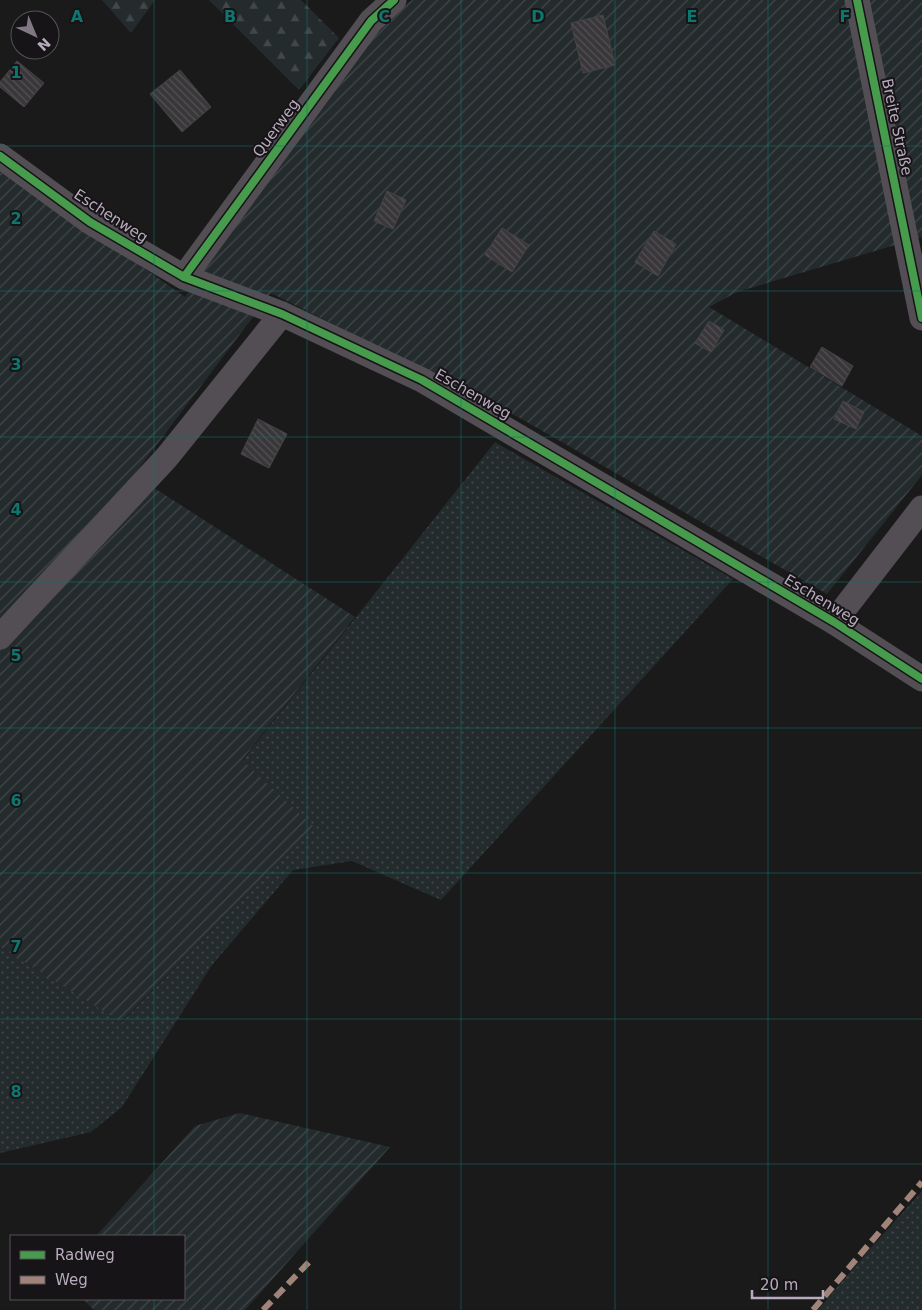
<svg xmlns="http://www.w3.org/2000/svg" width="922" height="1310" viewBox="0 0 922 1310" font-family="'DejaVu Sans',sans-serif">
	<style>
		.grass { fill: url(#grass-dots) }
		.forest { fill: url(#forest-firs) }
		.garden { fill: url(#garden-furrows) }
		.building { fill: url(#building-back-hatch); stroke: #464347 }
		.lines { fill: none; stroke-linecap: round; stroke-linejoin: round }
		.minor { stroke: #524e54; stroke-width: 25 }
		.quiet { stroke: #a18479; stroke-width: 6; stroke-dasharray: 12 6; stroke-linecap: butt }
		.cycleway-casing { stroke: #171417; stroke-width: 11 }
		.cycleway { stroke: #469c4c; stroke-width: 8 }
		.grid { fill: none; stroke: #0f766e; stroke-width: 1; stroke-opacity: 0.55 }
		.labels { text-anchor: middle; dominant-baseline: central; stroke-width: 4; stroke-linejoin: round; paint-order: stroke }
		.street-label { font-size: 15px; fill: #b7abbd; stroke: #171417 }
		.grid-label { font-size: 16px; text-anchor: middle; font-weight: bold; fill: #0f766e; stroke: #171417; stroke-width: 4; stroke-linejoin: round; paint-order: stroke }
	</style>
	<defs>
		<pattern id="grass-dots" width="8" height="8" patternUnits="userSpaceOnUse" patternTransform="scale(1.25)"><rect width="8" height="8" fill="#242b2d"/><path d="M2 2h.1M6 6h.1" fill="none" stroke="#42474a" stroke-width="1.8" stroke-linecap="round"/></pattern>
		<pattern id="forest-firs" width="22" height="20" patternUnits="userSpaceOnUse" patternTransform="scale(1.25)"><rect width="22" height="20" fill="#242b2d"/><path d="M5 1l3.5 6h-7zM16 11l3.5 6h-7z" fill="#42474a"/></pattern>
		<pattern id="garden-furrows" width="10" height="10" patternUnits="userSpaceOnUse" patternTransform="scale(1.25)"><rect width="10" height="10" fill="#242b2d"/><path d="M-1 1l2-2M0 10L10 0M9 11l2-2" fill="none" stroke="#42474a"/></pattern>
		<pattern id="building-back-hatch" width="6" height="6" patternUnits="userSpaceOnUse" patternTransform="scale(1.25)"><rect width="6" height="6" fill="#3a373a"/><path d="M-1 5l2 2M0 0l6 6M5-1l2 2" fill="none" stroke="#545155"/></pattern>
	</defs>
	<rect width="100%" height="100%" fill="#1b1a1b"/>
	<g class="grass">
		<polygon points="495,442 733,579 441,900 352,861 293,870 212,965 122,1107 91,1132 0,1153 0,947 122,1022 313,827 242,761"/>
		<polygon points="922,1191 922,1310 818,1310 869,1250"/>
	</g>
	<g class="forest">
		<polygon points="102,0 155,0 131,33"/>
		<polygon points="209,0 301,0 339,38 299,90"/>
	</g>
	<g class="garden">
		<polygon points="412,0 922,0 922,237 737,292 709,307 922,436 922,475 827,594 518,417 271,293 134,475 355,617 242,760 314,827 121,1022 0,947 0,167 185,297 355,54 384,22"/>
		<polygon points="240,1113 390,1147 245,1310 94,1310 83,1299 184,1299 184,1236 96,1236 195,1126"/>
	</g>
	<g class="building">
		<polygon points="603,15 615,65 583,73 571,23"/>
		<polygon points="17,61 44,83 24,107 0,87 0,82"/>
		<polygon points="180,70 211,107 182,132 150,94"/>
		<polygon points="387,191 406,200 393,229 374,221"/>
		<polygon points="502,228 529,245 512,272 485,255"/>
		<polygon points="654,231 676,244 658,276 635,262"/>
		<polygon points="709,321 724,330 711,352 695,343"/>
		<polygon points="822,347 853,366 842,386 810,367"/>
		<polygon points="843,401 864,412 856,429 834,419"/>
		<polygon points="258,419 287,434 269,468 241,454"/>
	</g>
	<g class="lines">
		<g class="minor">
			<polyline points="857,0 922,318"/>
			<polyline points="0,156 90,222 184,277 282,314 422,380 834,622 922,679"/>
			<polyline points="184,277 371,21 394,0"/>
			<polyline points="834,622 922,508"/>
			<polyline points="0,637 167,457 282,314"/>
		</g>
		<g class="quiet">
			<polyline points="263,1310 311,1260"/>
			<polyline points="813,1310 922,1182"/>
		</g>
		<defs>
			<g id="cycleway">
				<polyline points="857,0 922,318"/>
				<polyline points="0,156 90,222 184,277 282,314 422,380 834,622 922,679"/>
				<polyline points="184,277 371,21 394,0"/>
			</g>
		</defs>
		<use href="#cycleway" class="cycleway-casing"/>
		<use href="#cycleway" class="cycleway"/>
	</g>
	<path class="grid" d="M154,0v1236M307,0v1310M461,0v1310M615,0v1310M768,0v1310M0,146h922M0,291h922M0,437h922M0,582h922M0,728h922M0,873h922M0,1019h922M0,1164h922M154,1299v11"/>
	<g class="labels">
		<g class="street-label">
			<text transform="translate(897 127) rotate(78)">Breite Straße</text>
			<text transform="translate(276 128) rotate(-54)">Querweg</text>
			<text transform="translate(111 216) rotate(33)">Eschenweg</text>
			<text transform="translate(473 394) rotate(30)">Eschenweg</text>
			<text transform="translate(822 600) rotate(31)">Eschenweg</text>
		</g>
	</g>
	<g class="grid-label">
		<text x="77" y="22">A</text>
		<text x="230" y="22">B</text>
		<text x="384" y="22">C</text>
		<text x="538" y="22">D</text>
		<text x="692" y="22">E</text>
		<text x="845" y="22">F</text>
		<text x="16" y="78">1</text>
		<text x="16" y="224">2</text>
		<text x="16" y="370">3</text>
		<text x="16" y="515">4</text>
		<text x="16" y="661">5</text>
		<text x="16" y="806">6</text>
		<text x="16" y="952">7</text>
		<text x="16" y="1097">8</text>
	</g>
	<rect x="10" y="1235" width="175" height="65" fill="#171417" stroke="#575059"/>
	<rect x="20" y="1251" width="25" height="8" fill="#469c4c" stroke="#575059"/>
	<text x="55" y="1260" font-size="15" fill="#b7abbd">Radweg</text>
	<rect x="20" y="1276" width="25" height="8" fill="#a18479" stroke="#575059"/>
	<text x="55" y="1285" font-size="15" fill="#b7abbd">Weg</text>
	<g transform="translate(35 35) rotate(136)"><circle r="24" fill="#171417" stroke="#575059"/>
	<path d="M0-4L9 19L0 12L-9 19Z" fill="#807884"/>
	<text y="-8" font-size="14" font-weight="bold" text-anchor="middle" fill="#b7abbd">N</text>
	</g>
	<path d="M752 1290v8h71v-8" fill="none" stroke="#b7abbd" stroke-width="2.5"/>
	<text x="760" y="1290" font-size="15" fill="#b7abbd" stroke="#171417" stroke-width="4" paint-order="stroke">20 m</text>
</svg>
